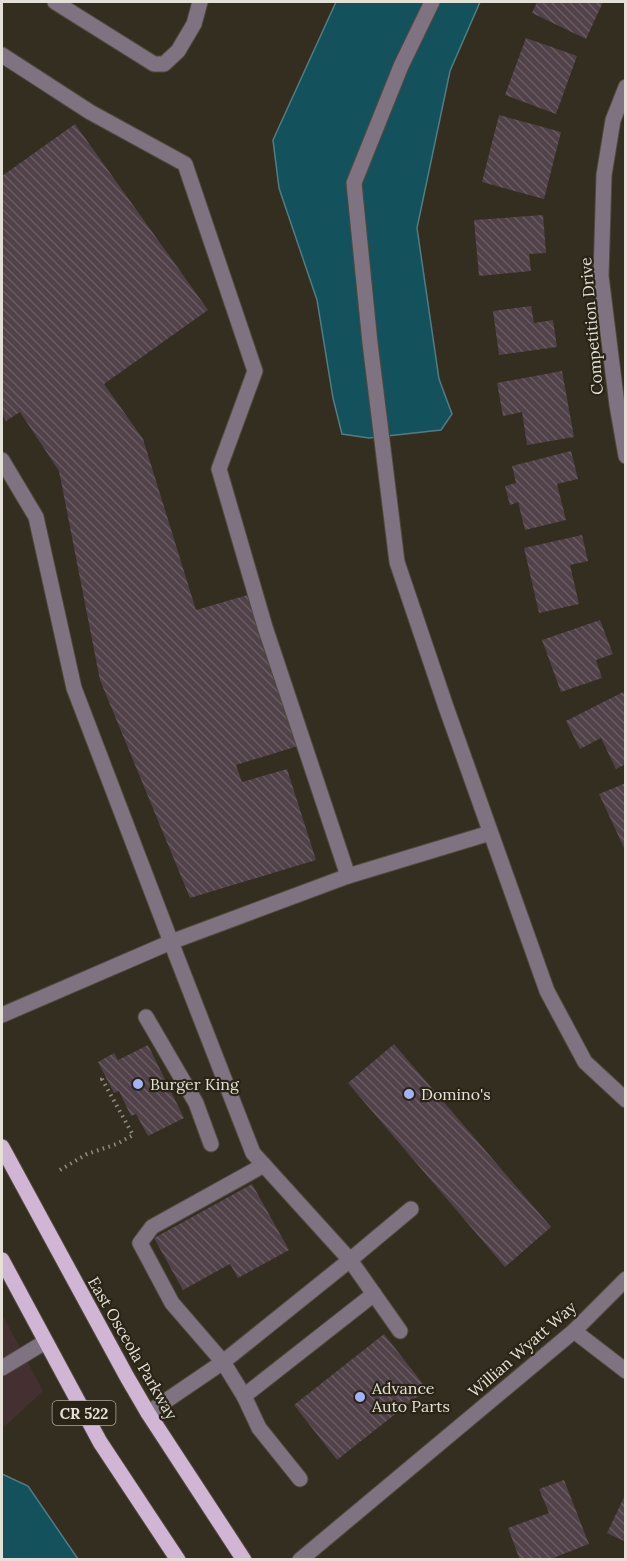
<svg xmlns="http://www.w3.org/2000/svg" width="627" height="1561" viewBox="0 0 627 1561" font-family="Lora,serif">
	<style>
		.commercial { fill: #443031 }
		.water { fill: #13515c; stroke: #527c81; stroke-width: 1.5 }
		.building { fill: url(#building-back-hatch) }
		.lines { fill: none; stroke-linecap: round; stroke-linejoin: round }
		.minor-casing { stroke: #504a3d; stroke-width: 17 }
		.major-casing { stroke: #504a3d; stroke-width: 17 }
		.path { stroke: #918c82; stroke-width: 4; stroke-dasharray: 1.5 4.5; stroke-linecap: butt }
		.minor { stroke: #7f7281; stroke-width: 15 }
		.major { stroke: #d1b5d5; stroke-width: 15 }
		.poi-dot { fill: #a1b3fd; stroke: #2a2416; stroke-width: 2 }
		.labels { text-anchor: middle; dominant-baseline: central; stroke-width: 4.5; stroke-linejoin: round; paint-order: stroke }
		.shield { fill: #2a2416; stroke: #aca89e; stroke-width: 1.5 }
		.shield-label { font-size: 15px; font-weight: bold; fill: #e4e0d8 }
		.street-label { font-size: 16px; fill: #e4e0d8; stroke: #2a2416 }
		.poi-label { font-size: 16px; fill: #e4e0d8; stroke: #2a2416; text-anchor: start }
	</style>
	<defs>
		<pattern id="building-back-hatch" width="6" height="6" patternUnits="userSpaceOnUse" patternTransform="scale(1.5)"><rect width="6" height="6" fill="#514149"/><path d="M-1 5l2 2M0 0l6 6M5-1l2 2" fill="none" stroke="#6a5c62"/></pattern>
	</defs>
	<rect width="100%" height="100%" fill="#342e20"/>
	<polygon class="commercial" points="2,1314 43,1391 2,1429"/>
	<g class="water">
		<polygon points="336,2 480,2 450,71 417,228 439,379 452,414 441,430 369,438 342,434 333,398 317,300 279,188 273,140"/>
		<polygon points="2,1474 28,1486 78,1559 2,1559"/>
	</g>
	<g class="building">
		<polygon points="537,2 603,2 586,39 532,13"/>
		<polygon points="526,38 577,56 556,114 505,95"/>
		<polygon points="499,115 561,132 544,199 482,182"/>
		<polygon points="75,124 208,310 104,384 143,439 196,610 251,594 298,746 236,765 242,782 287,769 316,860 190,898 100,680 59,471 20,412 6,421 2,413 2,176"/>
		<polygon points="543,215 546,253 529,254 531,271 479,276 474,220"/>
		<polygon points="531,306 534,323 553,320 557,347 499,355 493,311"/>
		<polygon points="562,371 574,437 527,445 522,412 503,416 497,383"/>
		<polygon points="571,451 578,479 557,484 566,520 525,530 518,502 510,505 505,486 516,483 512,466"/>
		<polygon points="582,535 588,561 570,565 579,604 539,613 524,548"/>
		<polygon points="600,620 613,654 596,660 602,678 561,692 542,640"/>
		<polygon points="623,692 626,698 626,764 616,769 601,738 580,749 566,721"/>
		<polygon points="626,783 626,852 599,794"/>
		<polygon points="394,1044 551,1227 505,1267 348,1083"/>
		<polygon points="148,1045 184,1118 148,1136 136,1114 131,1116 119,1091 114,1093 98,1062 114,1053 118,1060"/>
		<polygon points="252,1184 289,1250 238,1278 230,1264 183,1290 154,1238"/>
		<polygon points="384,1334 427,1389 337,1460 294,1405"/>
		<polygon points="564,1480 589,1544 548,1560 520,1560 508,1528 549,1513 539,1489"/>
		<polygon points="626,1493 626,1542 607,1533"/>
	</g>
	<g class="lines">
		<defs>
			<g id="minor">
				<polyline points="55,2 154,64 164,64 178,51 194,24 200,2"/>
				<polyline points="432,2 401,66 354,183 370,343 397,562 446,707 547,991 585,1062 626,1100"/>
				<polyline points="2,55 90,112 185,164 255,371 219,469 265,627 348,876 171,942 2,1015"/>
				<polyline points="626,87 613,120 604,175 601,276 617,405 626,456"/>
				<polyline points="2,460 36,517 74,688 171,942 253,1153 350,1260 223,1362 148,1413"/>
				<polyline points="348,876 490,833"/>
				<polyline points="146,1017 196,1103 211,1144"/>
				<polyline points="400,1331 350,1260 411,1209"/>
				<polyline points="574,1331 626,1371"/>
				<polyline points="2,1368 45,1342"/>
				<polyline points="244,1396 223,1362 172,1303 140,1243 152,1227 264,1165"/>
				<polyline points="300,1479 259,1428 244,1396 374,1294"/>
				<polyline points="300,1560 574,1331 626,1279"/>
			</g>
			<g id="major">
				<polyline points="2,1147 127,1377 148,1413 244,1560"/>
				<polyline points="2,1260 100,1442 178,1560"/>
			</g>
		</defs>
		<use href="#minor" class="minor-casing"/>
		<use href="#major" class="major-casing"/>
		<polyline class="path" points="60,1170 87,1154 117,1144 133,1135 102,1079 106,1077"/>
		<use href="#minor" class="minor"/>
		<use href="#major" class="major"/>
	</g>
	<g class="poi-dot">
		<circle cx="138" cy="1084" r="6"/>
		<circle cx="409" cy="1094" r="6"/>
		<circle cx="360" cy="1397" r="6"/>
	</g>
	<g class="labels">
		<rect class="shield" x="52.5" y="1401" width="63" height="24" rx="4.5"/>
		<g class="shield-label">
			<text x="84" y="1413">CR 522</text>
		</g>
		<g class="street-label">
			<text transform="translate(591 326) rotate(-95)">Competition Drive</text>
			<text transform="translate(133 1348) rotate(60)">East Osceola Parkway</text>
			<text transform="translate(522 1349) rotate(-41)">Willian Wyatt Way</text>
		</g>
		<g class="poi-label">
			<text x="150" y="1084">Burger King</text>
			<text x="421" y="1094">Domino's</text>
			<text x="372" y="1388">Advance<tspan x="372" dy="18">Auto Parts</tspan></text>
		</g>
	</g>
	<rect width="627" height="1561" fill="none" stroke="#e4e0d8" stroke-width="6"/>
</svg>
